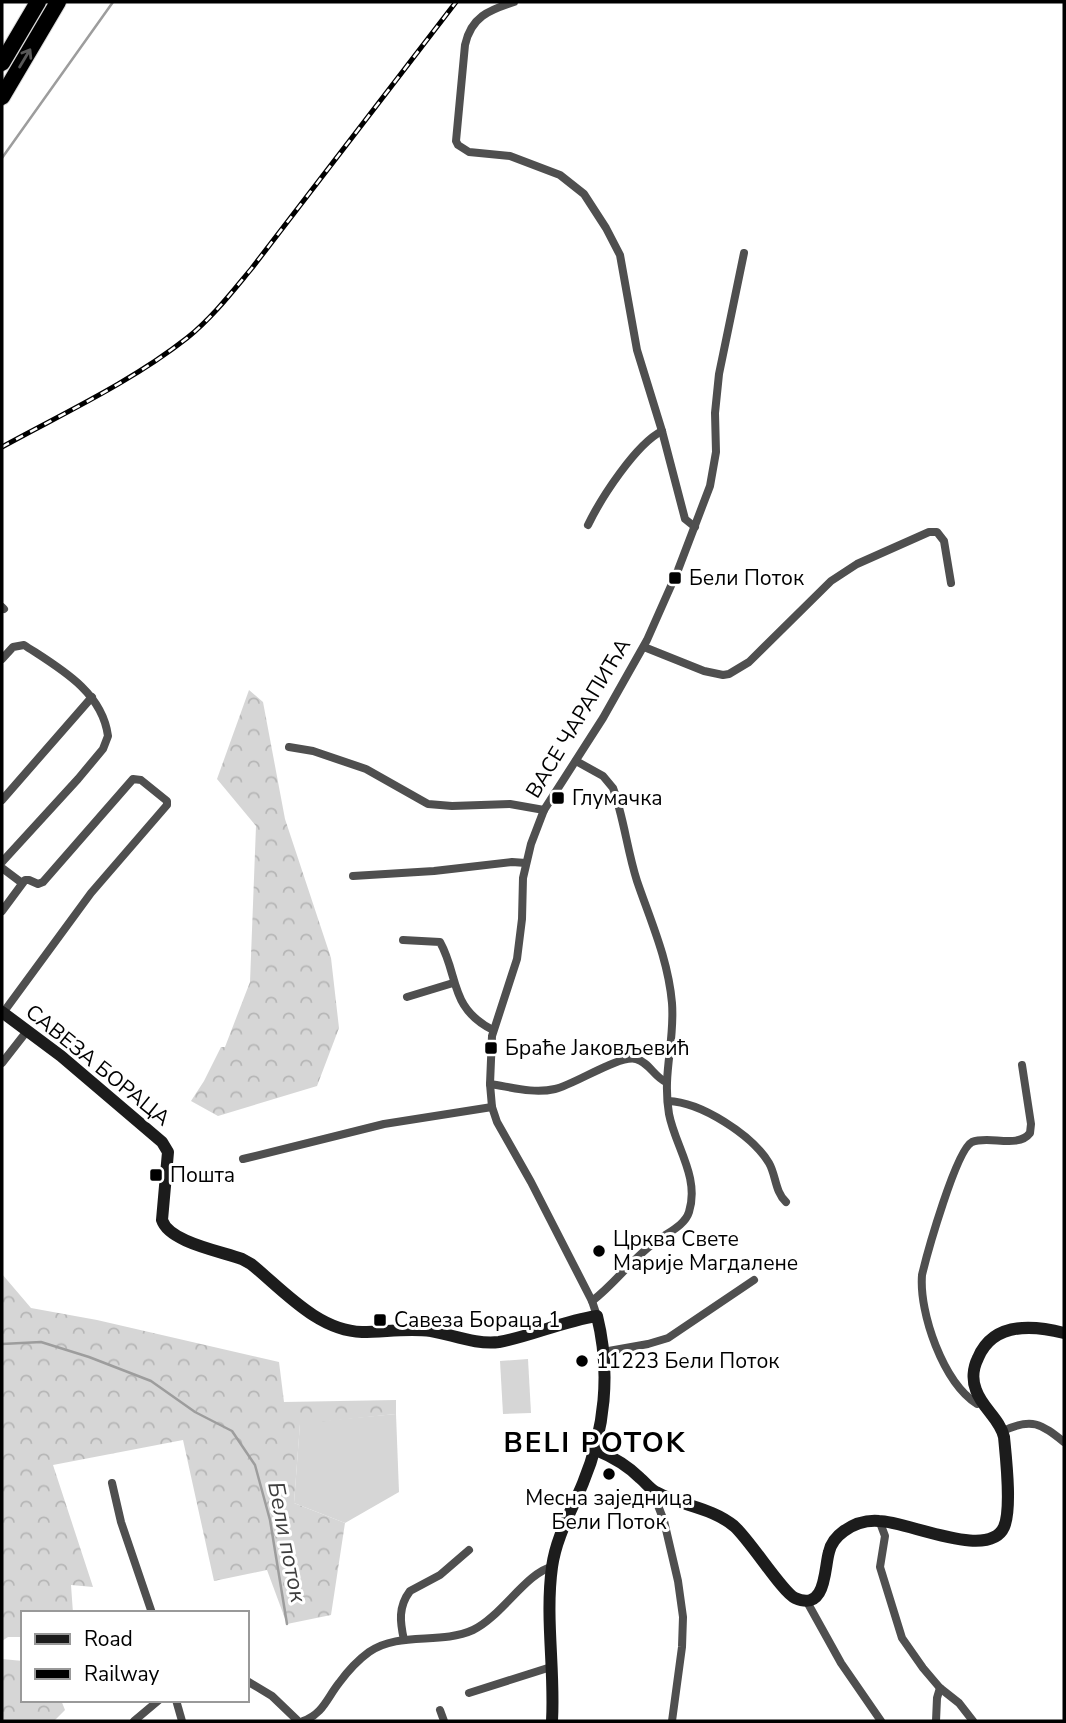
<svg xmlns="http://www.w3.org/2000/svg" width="1066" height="1723" viewBox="0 0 1066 1723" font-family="'Nunito Sans',sans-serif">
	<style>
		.grass { fill: #d6d6d6 }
		.forest { fill: url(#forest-crowns) }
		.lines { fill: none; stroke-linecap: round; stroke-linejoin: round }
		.stream { stroke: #9d9d9d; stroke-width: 2.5 }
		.highway-casing { stroke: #dbdbdb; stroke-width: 18 }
		.street { stroke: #4f4f4f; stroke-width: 8 }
		.secondary { stroke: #1c1c1c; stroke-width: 12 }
		.highway { stroke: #000; stroke-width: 16 }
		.rail-casing { stroke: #000; stroke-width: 5 }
		.rail { stroke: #fff; stroke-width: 2.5; stroke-dasharray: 8; stroke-linecap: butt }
		.oneway { stroke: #595959 }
		.poi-dot { fill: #000; stroke: #fff; stroke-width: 2.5 }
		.labels { text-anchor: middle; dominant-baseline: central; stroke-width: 6; stroke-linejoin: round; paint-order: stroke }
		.poi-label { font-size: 21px; fill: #000; stroke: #fff; text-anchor: start }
		.street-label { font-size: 21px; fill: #000; stroke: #fff }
		.water-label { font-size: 23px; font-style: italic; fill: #3e3e3e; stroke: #fff }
		.district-label { font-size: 28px; font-weight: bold; letter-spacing: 2px; fill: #000; stroke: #fff }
	</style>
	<defs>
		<pattern id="forest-crowns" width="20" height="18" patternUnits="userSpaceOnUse" patternTransform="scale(1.75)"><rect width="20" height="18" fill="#d6d6d6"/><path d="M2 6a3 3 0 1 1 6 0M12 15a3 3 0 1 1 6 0" fill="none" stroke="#b6b6b6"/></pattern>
	</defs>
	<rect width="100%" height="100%" fill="#fff"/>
	<g class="grass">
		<polygon points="528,1359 531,1413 503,1414 500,1361"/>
		<polygon points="396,1414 399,1492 345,1523 294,1503 300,1423"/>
	</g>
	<g class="forest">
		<polygon points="249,690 263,702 285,819 331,958 339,1028 317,1086 218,1116 191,1101 204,1081 221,1047 225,1047 250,982 256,826 217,779"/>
		<polygon points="2,1274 31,1308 97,1320 279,1362 284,1402 396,1400 396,1414 300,1424 294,1503 345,1523 331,1615 287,1624 267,1570 214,1581 183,1440 53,1465 93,1587 71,1585 73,1613 23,1613 23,1637 8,1637 2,1641"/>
		<polygon points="2,1659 23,1661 23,1700 61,1700 65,1710 54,1721 2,1721"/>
	</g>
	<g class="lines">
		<g class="stream">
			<polyline points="2,158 113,2"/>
			<polyline points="2,1344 41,1342 89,1357 151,1381 195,1412 232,1431 255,1465 270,1520 287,1624"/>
		</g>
		<defs>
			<g id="highway">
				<polyline points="2,63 38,2"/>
				<polyline points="2,97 58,2"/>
			</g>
		</defs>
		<use href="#highway" class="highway-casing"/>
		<g class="street">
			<path d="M514,2c-25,8 -43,15 -49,43l-9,96 2,4 11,7 41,4 50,19 24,19 22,34 14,27 17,95 25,81 23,88 10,8"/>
			<path d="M588,525c13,-27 48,-81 74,-94"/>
			<polyline points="2,607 4,609"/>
			<polyline points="644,647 704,671 723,675 729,674 749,662 831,581 857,564 929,532 937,532 944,541 951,583"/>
			<path d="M2,659l11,-12 11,-2c35,23 78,46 84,91l-5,13 -25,30 -76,83"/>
			<polyline points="289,747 313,751 366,769 428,804 452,806 510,804 544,810"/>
			<path d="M576,761l27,15 10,12c11,30 14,62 24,93 14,41 31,78 35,122 3,40 -10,70 -3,111 6,32 31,63 20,98 -4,13 -20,20 -31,28 -25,17 -42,43 -66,61"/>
			<polyline points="2,800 92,697"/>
			<polyline points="2,868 22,883"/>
			<polyline points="353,876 434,871 512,862 526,863"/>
			<polyline points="2,911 25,880 29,880 38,884 43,882 133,779 141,780 167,801 167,805 91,893 3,1013"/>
			<path d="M403,940l37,2c19,34 9,66 53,88"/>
			<polyline points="407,997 453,983"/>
			<polyline points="2,1063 27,1031"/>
			<path d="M490,1084c21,3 43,10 65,5 21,-5 63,-34 81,-30 13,3 18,18 30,23"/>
			<path d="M668,1101c33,1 84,34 101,62 7,12 6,29 17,39"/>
			<polyline points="243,1159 384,1124 492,1107"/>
			<polyline points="597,1316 592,1301 531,1182 497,1122 492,1107 490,1084 492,1036 517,959 522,919 523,878 531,844 544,810 603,718 647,640 678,570 710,486 716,452 715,413 719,374 744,253"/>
			<polyline points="603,1352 648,1344 668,1338 754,1280"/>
			<path d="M982,1402l-5,2c-34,-22 -58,-91 -55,-129 5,-21 34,-125 50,-133 17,-7 46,7 58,-9l1,-9 -9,-59"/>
			<path d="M1003,1431c29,-14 38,-7 61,11"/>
			<polyline points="112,1483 121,1522 152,1613"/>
			<polyline points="652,1490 664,1521 678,1581 683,1617 682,1647 672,1721"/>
			<polyline points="879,1520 885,1536 880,1567 902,1638 923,1668 940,1688 959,1703 973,1721"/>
			<polyline points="806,1600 841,1663 881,1721"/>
			<path d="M404,1640c-4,-18 -6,-33 6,-49l30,-16 29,-25"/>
			<polyline points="247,1681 272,1696 298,1721"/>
			<polyline points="469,1693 551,1667"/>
			<polyline points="176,1700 182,1721"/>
			<polyline points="440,1710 444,1721"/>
			<polyline points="134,1721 159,1700"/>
			<path d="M303,1721c20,-7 24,-23 36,-38 8,-11 19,-23 30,-31 30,-21 71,-7 104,-22 28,-13 54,-58 79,-63"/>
			<polyline points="936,1721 937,1698 940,1688"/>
		</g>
		<g class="secondary">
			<path d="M2,1012l59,44 101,86 6,10 -6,68c7,22 58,31 80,39l9,5c32,26 67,67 111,68 23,0 45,-4 69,-1 22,4 46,14 68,11 33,-6 64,-21 98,-26 14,56 8,114 -14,167 -11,27 -27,54 -31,84 -7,51 3,103 0,154"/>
			<path d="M596,1450c17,7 31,15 44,28 6,5 10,11 16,14 25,14 55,15 78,34 16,14 49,67 61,72 32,14 29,-30 34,-46 2,-9 8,-16 15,-21 10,-7 23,-11 35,-10 28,0 110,40 125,6 8,-18 2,-69 0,-90 -4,-18 -22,-29 -28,-47 -4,-10 -3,-22 2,-32 15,-36 55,-33 86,-25"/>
		</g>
		<use href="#highway" class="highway"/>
		<defs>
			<path id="rail" d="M2,447c62,-34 129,-65 185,-109 25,-20 45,-46 65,-70l204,-266"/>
		</defs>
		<use href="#rail" class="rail-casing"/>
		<use href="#rail" class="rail"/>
	</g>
	<defs><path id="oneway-shaft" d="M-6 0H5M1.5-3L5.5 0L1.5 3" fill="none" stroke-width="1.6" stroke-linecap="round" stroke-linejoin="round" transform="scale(1.75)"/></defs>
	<use class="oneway" href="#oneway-shaft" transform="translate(25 58) rotate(-59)"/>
	<g class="poi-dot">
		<rect x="668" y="571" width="14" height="14" rx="3.5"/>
		<rect x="551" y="791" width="14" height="14" rx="3.5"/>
		<rect x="484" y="1041" width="14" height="14" rx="3.5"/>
		<rect x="149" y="1168" width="14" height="14" rx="3.5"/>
		<circle cx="599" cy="1251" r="7"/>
		<rect x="373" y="1313" width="14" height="14" rx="3.5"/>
		<circle cx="582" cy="1361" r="7"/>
		<circle cx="609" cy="1474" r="7"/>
	</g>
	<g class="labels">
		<g class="poi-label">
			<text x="689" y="578">Бели Поток</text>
			<text x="572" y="798">Глумачка</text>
			<text x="505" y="1048">Браће Јаковљевић</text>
			<text x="170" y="1175">Пошта</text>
			<text x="613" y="1239">Црква Свете<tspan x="613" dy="24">Марије Магдалене</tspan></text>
			<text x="394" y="1320">Савеза Бораца 1</text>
			<text x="596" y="1361">11223 Бели Поток</text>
			<text x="609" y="1498" text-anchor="middle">Месна заједница<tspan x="609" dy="24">Бели Поток</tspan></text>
		</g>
		<g class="street-label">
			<text transform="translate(578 718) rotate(-59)">ВАСЕ ЧАРАПИЋА</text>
			<text transform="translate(98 1065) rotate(39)">САВЕЗА БОРАЦА</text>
		</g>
		<g class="water-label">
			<text transform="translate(287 1542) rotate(79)">Бели поток</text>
		</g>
		<g class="district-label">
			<text x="595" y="1443">BELI POTOK</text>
		</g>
	</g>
	<rect width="1066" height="1723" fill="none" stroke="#000000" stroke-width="7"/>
	<rect x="21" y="1611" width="228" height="91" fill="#ffffff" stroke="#999999" stroke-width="2"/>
	<rect x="35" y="1634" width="35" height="10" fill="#1c1c1c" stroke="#999999" stroke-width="2"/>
	<text x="84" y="1646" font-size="21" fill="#000000">Road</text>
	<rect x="35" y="1669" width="35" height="10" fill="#000000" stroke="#999999" stroke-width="2"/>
	<text x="84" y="1681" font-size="21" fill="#000000">Railway</text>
</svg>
